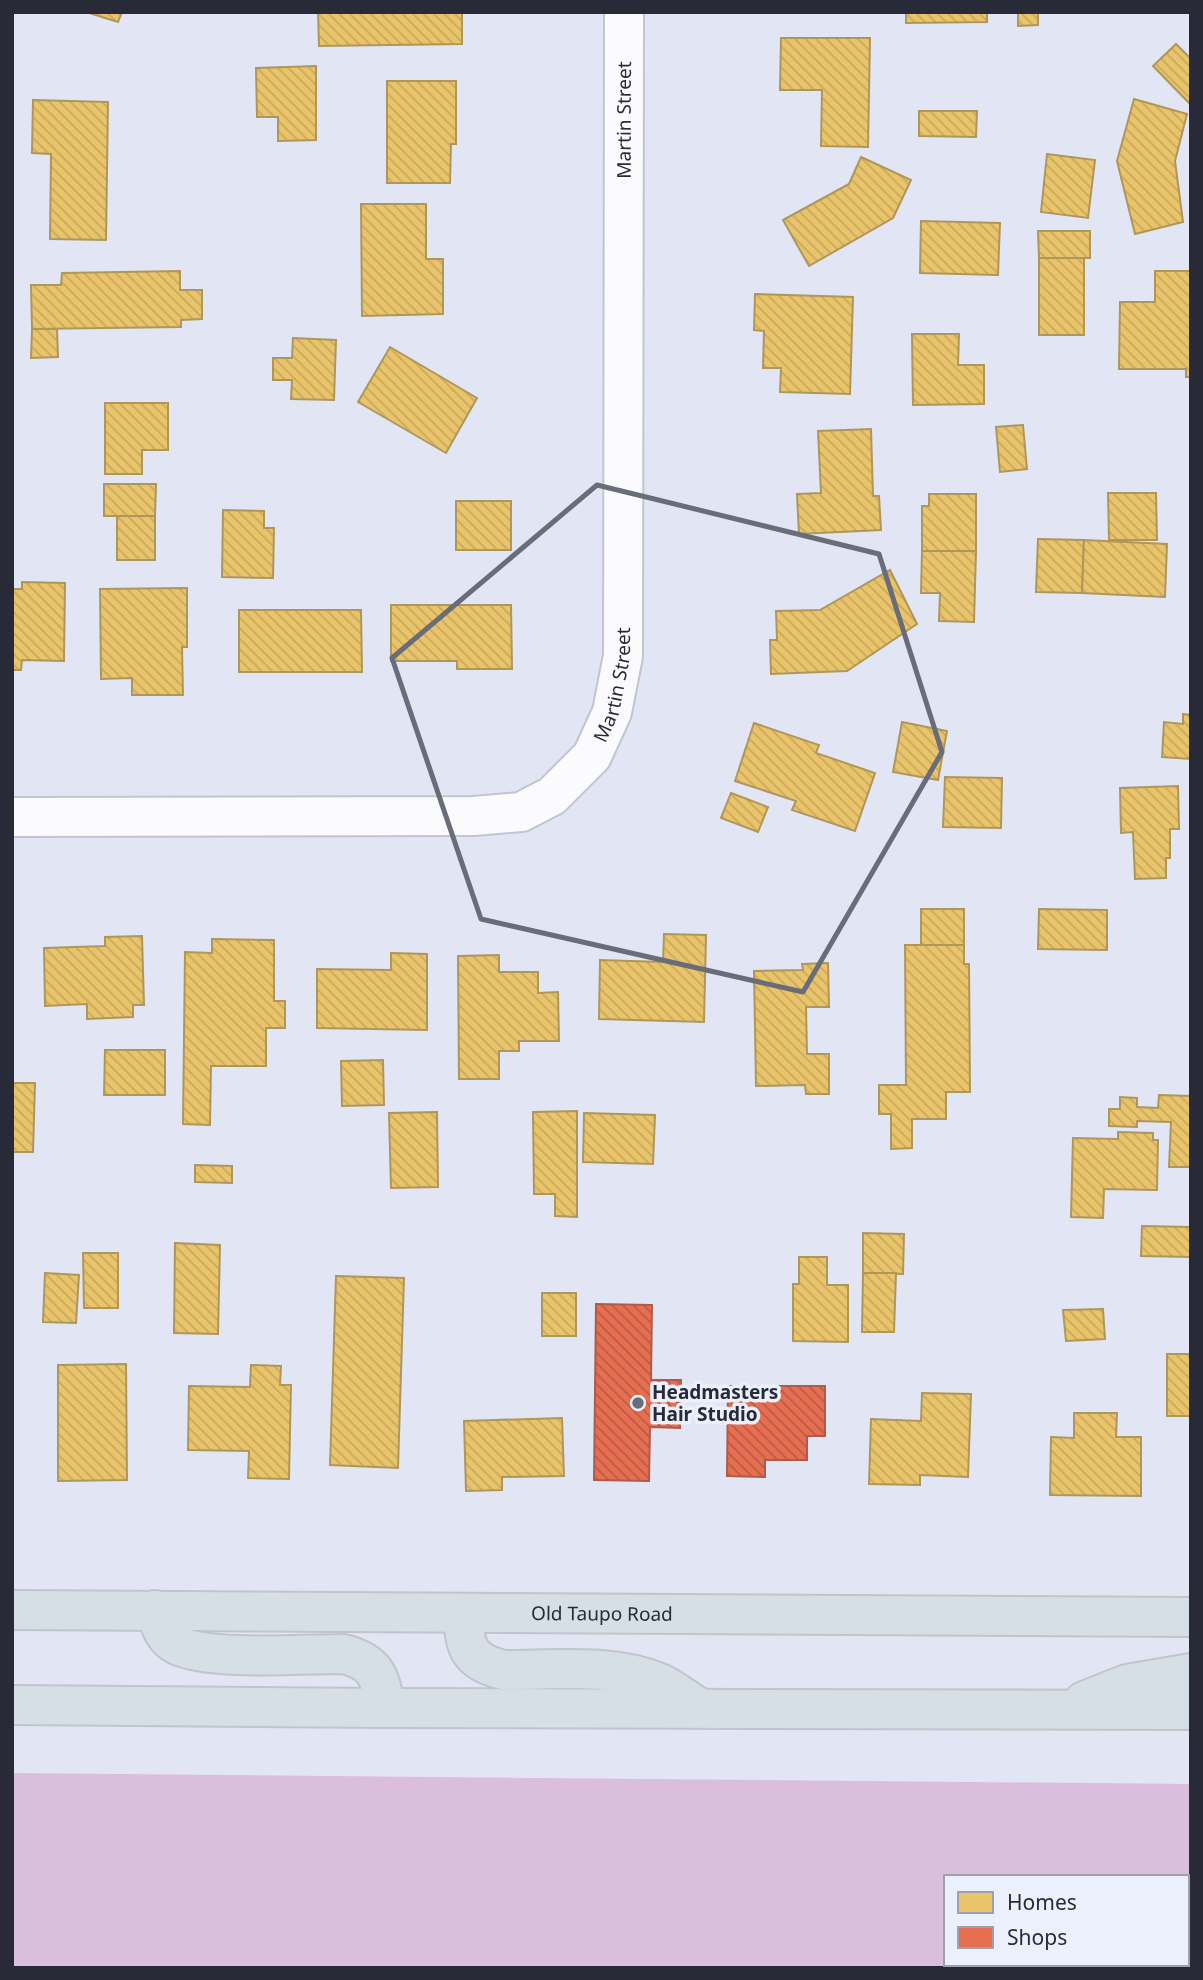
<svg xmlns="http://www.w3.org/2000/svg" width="1203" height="1980" viewBox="0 0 1203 1980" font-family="'Noto Sans',sans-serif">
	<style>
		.park { fill: #dbbedc; fill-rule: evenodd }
		.homes { fill: url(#homes-back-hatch); stroke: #af965b; stroke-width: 2 }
		.shops { fill: url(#shops-back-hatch); stroke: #ae5b49; stroke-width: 2 }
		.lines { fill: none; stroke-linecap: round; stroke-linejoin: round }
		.minor-casing { stroke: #c1c4d1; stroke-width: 42 }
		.highway-casing { stroke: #c2c4cb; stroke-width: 42 }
		.minor { stroke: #fbfbfd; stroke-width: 38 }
		.highway { stroke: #d7dfe6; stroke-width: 38 }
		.marked { fill: none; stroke: #696c79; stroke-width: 5; stroke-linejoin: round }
		.poi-dot { fill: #696c79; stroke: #ecf0fc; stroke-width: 2.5 }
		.labels { text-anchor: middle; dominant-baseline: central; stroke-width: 7; stroke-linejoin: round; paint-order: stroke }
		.street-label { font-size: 19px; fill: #282b37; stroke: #ecf0fc }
		.poi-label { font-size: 19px; font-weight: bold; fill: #282b37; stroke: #ecf0fc; text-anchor: start }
	</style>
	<defs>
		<pattern id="homes-back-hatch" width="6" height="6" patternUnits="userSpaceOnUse" patternTransform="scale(1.75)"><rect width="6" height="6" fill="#e9c46a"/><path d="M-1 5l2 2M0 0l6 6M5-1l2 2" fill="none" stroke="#c8a95c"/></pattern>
		<pattern id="shops-back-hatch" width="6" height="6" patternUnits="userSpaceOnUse" patternTransform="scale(1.75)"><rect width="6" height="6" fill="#e76f51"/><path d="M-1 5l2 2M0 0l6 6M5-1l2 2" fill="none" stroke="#bb5b44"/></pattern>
	</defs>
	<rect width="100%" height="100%" fill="#e2e6f4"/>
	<path class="park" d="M12,1773l1179,11v184h-1179zM946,1877h241v87h-241z"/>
	<g class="homes">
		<polygon points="86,12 122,12 118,22"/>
		<polygon points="318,12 462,12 462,44 319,46"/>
		<polygon points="906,12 987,12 987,22 906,23"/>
		<polygon points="1018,12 1038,12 1038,25 1018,26"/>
		<polygon points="781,38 870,38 868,147 821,146 822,90 780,90"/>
		<polygon points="1176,44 1191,59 1190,104 1153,66"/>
		<polygon points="316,66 316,140 278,141 278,117 257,117 256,68"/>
		<polygon points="387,81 456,81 456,144 451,144 450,183 387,183"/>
		<polygon points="1134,99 1187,114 1175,161 1183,222 1135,234 1117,161"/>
		<polygon points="33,100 108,102 106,240 50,239 51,154 32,153"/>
		<polygon points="919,111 977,111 976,137 919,136"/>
		<polygon points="1047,154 1095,160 1088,218 1041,212"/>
		<polygon points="861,157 911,180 893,218 809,266 783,220 849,184"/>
		<polygon points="361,204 426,204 426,259 443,259 443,314 362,316"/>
		<polygon points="921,221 1000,223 998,275 920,273"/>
		<polygon points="1038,231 1090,231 1090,258 1039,258"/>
		<rect x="1039" y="258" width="45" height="77"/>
		<polygon points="180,271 180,290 202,290 202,319 181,320 181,327 32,329 31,285 61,285 62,273"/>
		<polygon points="1155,271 1191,271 1191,377 1186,377 1186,369 1119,369 1120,302 1155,302"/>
		<polygon points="755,294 853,297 850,394 780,392 781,368 763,368 764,331 754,330"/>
		<polygon points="32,329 57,329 58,357 31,358"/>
		<polygon points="912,334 959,334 958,365 984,365 984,404 913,405"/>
		<polygon points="293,338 336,340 334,400 291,399 292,380 273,380 273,358 292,358"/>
		<polygon points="390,347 477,398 446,453 358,402"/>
		<polygon points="105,403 168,403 168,450 142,450 142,474 105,474"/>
		<polygon points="1023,425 1027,469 1000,472 996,427"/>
		<polygon points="871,429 873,496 879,496 881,530 799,534 797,494 821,493 818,431"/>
		<polygon points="104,484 156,484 155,516 104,516"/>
		<polygon points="1108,493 1156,493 1157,540 1109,540"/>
		<polygon points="929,494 976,494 976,551 922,551 922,506 929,506"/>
		<rect x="456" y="501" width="55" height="49"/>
		<polygon points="223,510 264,511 264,528 274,528 273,578 222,577"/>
		<rect x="117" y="516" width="38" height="44"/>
		<polygon points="1038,539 1084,540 1082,593 1036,592"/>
		<polygon points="1084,540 1167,544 1165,597 1082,593"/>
		<polygon points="922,551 976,551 974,622 939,621 940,593 921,593"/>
		<polygon points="890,570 917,624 847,671 771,674 770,640 777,640 776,611 820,610"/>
		<polygon points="22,582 65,583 64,661 22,660 21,670 12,670 12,589 22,589"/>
		<polygon points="187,588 187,647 182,647 183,695 132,695 132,678 101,679 100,589"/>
		<polygon points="391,605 511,605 512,669 457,669 457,661 391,661"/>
		<polygon points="239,610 361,610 362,672 239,672"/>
		<polygon points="1183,714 1191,715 1191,759 1162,757 1164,722 1183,724"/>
		<polygon points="902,722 947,731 938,780 893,772"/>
		<polygon points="754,723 819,745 816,753 875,773 855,831 792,810 796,801 735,781"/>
		<polygon points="945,777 1002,778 1001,828 943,827"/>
		<polygon points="1178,786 1179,829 1170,829 1170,858 1166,858 1166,878 1135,879 1133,832 1121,833 1120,788"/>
		<polygon points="731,793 768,807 758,832 721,818"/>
		<rect x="921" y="909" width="43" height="36"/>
		<polygon points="1039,909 1107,910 1107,950 1038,949"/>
		<polygon points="664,934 706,935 704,1022 599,1019 600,960 663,962"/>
		<polygon points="142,936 144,1005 133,1005 133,1017 87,1019 87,1004 45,1006 44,948 105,946 105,937"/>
		<polygon points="212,939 274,940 274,1001 285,1001 285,1028 266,1028 266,1066 211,1066 210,1125 183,1124 185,952 212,953"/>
		<polygon points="905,945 964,945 964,964 969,964 970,1092 946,1092 946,1119 912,1119 912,1148 891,1149 891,1114 879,1114 879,1085 906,1085"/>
		<polygon points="391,953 427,954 427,1030 317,1028 317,969 391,970"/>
		<polygon points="499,955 499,972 538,972 538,993 558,992 559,1041 519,1041 519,1051 499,1051 499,1079 459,1079 458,956"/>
		<polygon points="828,963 829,1007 806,1007 807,1054 829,1054 829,1094 806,1094 805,1085 756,1086 754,971 803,970 802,964"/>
		<polygon points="105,1050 165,1050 165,1095 104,1095"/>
		<polygon points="383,1060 384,1105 342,1106 341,1061"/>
		<polygon points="12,1083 35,1083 33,1152 12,1152"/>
		<polygon points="1159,1095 1191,1096 1191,1167 1169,1167 1171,1122 1137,1121 1137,1127 1109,1126 1109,1109 1120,1109 1120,1097 1137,1098 1137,1107 1158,1108"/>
		<polygon points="577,1111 577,1217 555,1216 555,1194 534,1194 533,1112"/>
		<polygon points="437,1112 438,1187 391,1188 389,1113"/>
		<polygon points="584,1113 655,1115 653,1164 583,1162"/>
		<polygon points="1118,1132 1153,1133 1153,1140 1158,1140 1157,1190 1104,1189 1103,1218 1071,1217 1073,1138 1118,1139"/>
		<polygon points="195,1165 232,1166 232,1183 195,1182"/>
		<polygon points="1142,1226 1191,1227 1191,1257 1141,1256"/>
		<polygon points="863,1233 904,1234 903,1274 863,1273"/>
		<polygon points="175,1243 220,1245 218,1334 174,1333"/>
		<polygon points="83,1253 118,1253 118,1308 84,1308"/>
		<polygon points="799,1257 827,1257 827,1285 848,1285 848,1342 793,1341 793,1284 799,1284"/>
		<polygon points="45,1273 79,1275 76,1323 43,1322"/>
		<polygon points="863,1273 896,1273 894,1332 862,1332"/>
		<polygon points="336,1276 404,1278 398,1468 330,1465"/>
		<rect x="542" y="1293" width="34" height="43"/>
		<polygon points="1103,1309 1105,1339 1066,1341 1063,1310"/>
		<rect x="1167" y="1354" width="24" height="62"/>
		<polygon points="126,1364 127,1480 58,1481 58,1365"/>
		<polygon points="251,1365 281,1366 280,1385 291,1385 289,1479 248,1478 249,1451 188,1450 189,1386 250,1387"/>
		<polygon points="922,1393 971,1394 968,1477 920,1475 920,1485 869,1484 871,1419 921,1421"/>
		<polygon points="1074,1413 1117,1413 1116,1437 1141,1437 1141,1496 1050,1495 1051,1437 1074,1438"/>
		<polygon points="562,1418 564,1476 502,1477 502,1490 466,1491 464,1421"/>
	</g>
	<g class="shops">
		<polygon points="596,1304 652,1305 651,1380 681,1380 680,1428 650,1427 649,1481 594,1480"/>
		<polygon points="728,1386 825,1386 825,1436 807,1436 807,1460 765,1460 765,1477 727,1476"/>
	</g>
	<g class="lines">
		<defs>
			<g id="minor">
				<path id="s1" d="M12,817l462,-1 47,-4 31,-16 40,-40 20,-44 11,-56 1,-644"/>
			</g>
			<g id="highway">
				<path id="s2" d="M12,1610l1179,7"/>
				<path d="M155,1610c5,14 8,28 22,35 32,16 128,9 167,9 34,9 35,23 42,54"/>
				<path d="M463,1613c2,35 4,47 40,57 52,0 108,-7 157,13 13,6 25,16 37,23"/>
				<polyline points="1084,1701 1127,1684 1191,1673"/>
				<polyline points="12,1705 386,1708 1191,1710"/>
			</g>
		</defs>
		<use href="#minor" class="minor-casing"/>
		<use href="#highway" class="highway-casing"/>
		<use href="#minor" class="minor"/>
		<use href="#highway" class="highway"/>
	</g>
	<path class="marked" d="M597,485l282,69 63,198 -139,240 -322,-73 -89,-261z"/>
	<circle class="poi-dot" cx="638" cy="1403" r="7"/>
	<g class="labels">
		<g class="street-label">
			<text stroke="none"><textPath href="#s1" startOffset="1242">Martin Street</textPath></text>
			<text stroke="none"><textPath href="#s1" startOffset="676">Martin Street</textPath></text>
			<text stroke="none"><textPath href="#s2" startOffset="590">Old Taupo Road</textPath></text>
		</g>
		<g class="poi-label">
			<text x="652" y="1392">Headmasters<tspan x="652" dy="22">Hair Studio</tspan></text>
		</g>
	</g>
	<rect width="1203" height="1980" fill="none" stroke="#282b37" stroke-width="28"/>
	<rect x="944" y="1875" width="245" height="91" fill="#ecf0fc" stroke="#9ea1ad" stroke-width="2"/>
	<rect x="958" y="1892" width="35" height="21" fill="#e9c46a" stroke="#9ea1ad" stroke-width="2"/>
	<text x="1007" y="1910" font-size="21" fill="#282b37">Homes</text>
	<rect x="958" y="1927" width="35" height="21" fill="#e76f51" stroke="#9ea1ad" stroke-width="2"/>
	<text x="1007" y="1945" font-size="21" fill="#282b37">Shops</text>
</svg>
